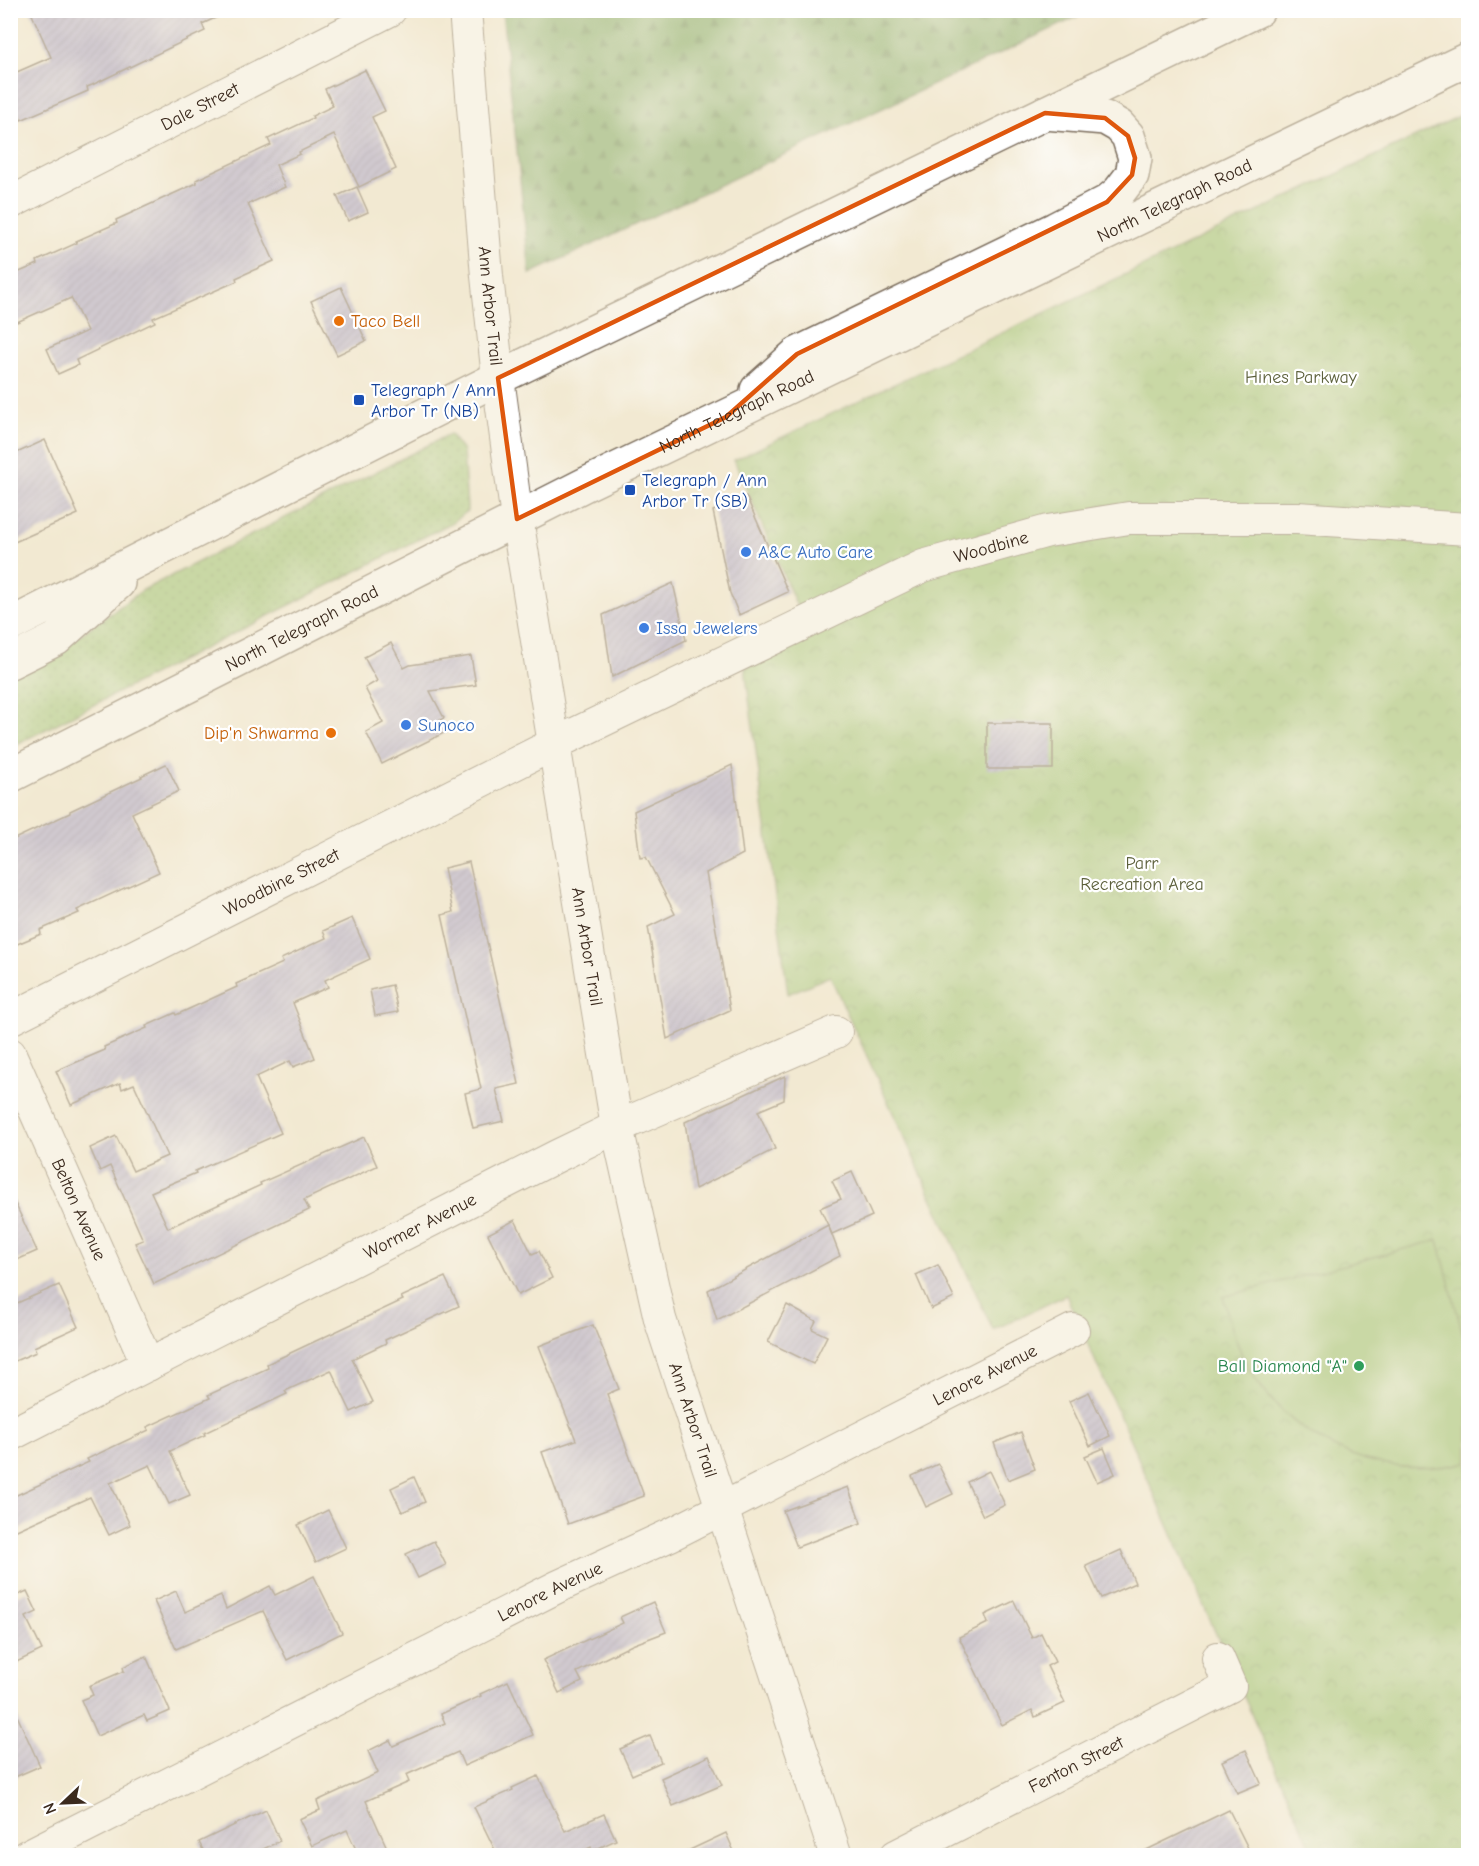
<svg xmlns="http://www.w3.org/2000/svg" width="1479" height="1866" viewBox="0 0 1479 1866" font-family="'Comic Neue',sans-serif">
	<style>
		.grass { fill: url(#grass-dots); stroke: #6a7647; stroke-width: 1.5 }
		.forest { fill: url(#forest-firs); stroke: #5a6a40; stroke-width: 1.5 }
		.park { fill: url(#park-crowns); stroke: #6a7647; stroke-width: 1.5 }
		.garden { fill: #98c370; stroke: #6a7647; stroke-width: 1.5 }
		.building { fill: url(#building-hatch) }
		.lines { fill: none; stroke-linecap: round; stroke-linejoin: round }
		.minor-casing { stroke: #7b6d5d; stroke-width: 34 }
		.major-casing { stroke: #7b6d5d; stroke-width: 36 }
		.minor { stroke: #fff; stroke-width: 32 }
		.major { stroke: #fff; stroke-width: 33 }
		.marked { fill: none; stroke: #df570d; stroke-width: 4.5; stroke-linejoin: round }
		.food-dot { fill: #e8710a; stroke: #fff; stroke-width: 2 }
		.transit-dot { fill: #1a4fb4; stroke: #fff; stroke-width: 2 }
		.shop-dot { fill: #3f7fe0; stroke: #fff; stroke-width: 2 }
		.leisure-dot { fill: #2e9e5b; stroke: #fff; stroke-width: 2 }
		.labels { text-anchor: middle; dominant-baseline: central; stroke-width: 4.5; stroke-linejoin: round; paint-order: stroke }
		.street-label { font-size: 18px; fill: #3b2a1e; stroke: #fff }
		.food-label { font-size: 18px; fill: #c56008; stroke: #fff; text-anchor: start }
		.park-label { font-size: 18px; fill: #5c603b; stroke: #fff }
		.transit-label { font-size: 18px; fill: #164399; stroke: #fff; text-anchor: start }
		.shop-label { font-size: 18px; fill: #366cbe; stroke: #fff; text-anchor: start }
		.leisure-label { font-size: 18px; fill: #27864d; stroke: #fff; text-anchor: end }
	</style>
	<defs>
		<pattern id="grass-dots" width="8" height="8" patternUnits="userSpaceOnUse" patternTransform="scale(1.5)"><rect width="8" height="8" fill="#98c370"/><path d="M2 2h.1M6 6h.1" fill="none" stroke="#7d9f5b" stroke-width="1.8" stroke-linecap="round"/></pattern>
		<pattern id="forest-firs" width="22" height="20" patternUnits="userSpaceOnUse" patternTransform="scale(1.5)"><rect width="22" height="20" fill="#7aa962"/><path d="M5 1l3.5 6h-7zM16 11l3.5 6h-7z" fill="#658a50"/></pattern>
		<pattern id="park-crowns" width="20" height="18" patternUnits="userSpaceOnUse" patternTransform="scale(1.5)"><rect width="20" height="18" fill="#98c370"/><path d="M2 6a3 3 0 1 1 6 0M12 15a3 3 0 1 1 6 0" fill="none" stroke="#7d9f5b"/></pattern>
		<pattern id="building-hatch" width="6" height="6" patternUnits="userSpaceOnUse" patternTransform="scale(1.5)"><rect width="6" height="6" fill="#a7a2cd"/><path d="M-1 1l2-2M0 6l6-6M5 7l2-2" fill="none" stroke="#8984a6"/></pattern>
	</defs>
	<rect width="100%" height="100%" fill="#fff"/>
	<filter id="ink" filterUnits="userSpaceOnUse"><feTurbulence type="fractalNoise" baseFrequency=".0167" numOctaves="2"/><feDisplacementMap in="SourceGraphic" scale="12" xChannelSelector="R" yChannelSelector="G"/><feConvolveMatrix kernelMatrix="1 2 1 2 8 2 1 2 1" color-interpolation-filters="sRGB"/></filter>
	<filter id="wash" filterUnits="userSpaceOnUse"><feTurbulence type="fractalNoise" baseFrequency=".008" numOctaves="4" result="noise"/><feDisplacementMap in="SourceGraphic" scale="24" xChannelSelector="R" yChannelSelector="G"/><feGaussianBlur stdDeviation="1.35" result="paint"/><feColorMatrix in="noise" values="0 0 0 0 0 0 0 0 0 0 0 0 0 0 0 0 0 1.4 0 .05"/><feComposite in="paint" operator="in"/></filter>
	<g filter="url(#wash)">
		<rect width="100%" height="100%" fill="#f2e9d2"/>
		<polygon class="grass" points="450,434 463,451 467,507 467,511 453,522 11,747 11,671 73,640 143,590"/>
		<polygon class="forest" points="502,11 502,10 1090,11 530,274"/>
		<polygon class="park" points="1468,112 1468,1855 1314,1855 1066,1295 993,1330 830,976 788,994 745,668 810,637 734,460"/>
		<path class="garden" d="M1438,1240l30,114v108c-82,20 -166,-14 -213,-84 -17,-25 -24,-53 -32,-81z"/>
		<g id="blocks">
			<g class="building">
				<polygon points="30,10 233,10 202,24 205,31 92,85 87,87 88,91 21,120 10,97 10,75 51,57"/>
				<polygon points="365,70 385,111 372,117 396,169 359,187 334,135 299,152 300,154 276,165 285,187 248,204 274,261 236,278 237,281 153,318 155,322 76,360 78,365 58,374 47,349 87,331 71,298 17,322 10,308 10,276 38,264 37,261 77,243 76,241 117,223 116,220 197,183 196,180 271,145 268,139 313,118 312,116 333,106 325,89"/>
				<polygon points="357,187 368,212 348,221 337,196"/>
				<polygon points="341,287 366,341 337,355 311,301"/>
				<polygon points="45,440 78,514 10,544 10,456"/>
				<polygon points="746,496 788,592 739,615 730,593 713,511"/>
				<polygon points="673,583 686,640 612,677 603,615"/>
				<polygon points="391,643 404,668 410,665 471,656 476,685 430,691 444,718 440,720 446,732 382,764 366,732 383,723 365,688 377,681 364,657"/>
				<rect x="987" y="723" width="66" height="46"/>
				<polygon points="166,764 179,791 132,813 159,872 77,910 79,913 40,930 41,934 10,947 10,841 70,813 70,811 142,777 141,776"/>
				<polygon points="732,765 743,854 706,873 730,1010 667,1039 648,927 675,914 646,857 640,858 634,811"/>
				<polygon points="469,862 519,1084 496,1089 504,1121 473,1128 465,1093 481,1089 442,915 453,912 444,868"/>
				<polygon points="352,918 370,959 325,980 328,987 293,1003 315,1058 293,1067 290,1061 256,1077 281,1133 195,1171 196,1173 151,1192 168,1228 261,1185 260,1183 364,1137 377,1166 304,1200 309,1210 154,1284 135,1243 143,1240 110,1166 100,1171 90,1148 116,1136 133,1171 167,1156 134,1084 122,1089 120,1083 71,1105 56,1071 105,1050 104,1047 147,1028 146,1026 175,1013 176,1015 237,987 236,984 283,963 281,959 326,938 323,931"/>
				<polygon points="392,985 398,1012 375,1016 370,990"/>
				<polygon points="785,1076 784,1100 758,1111 775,1149 695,1189 685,1122"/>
				<polygon points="852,1172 872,1216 832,1234 820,1208 841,1199 832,1181"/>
				<polygon points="10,1192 37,1251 10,1263"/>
				<polygon points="515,1220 532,1254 539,1251 552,1278 518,1295 488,1234"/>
				<polygon points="828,1225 840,1256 717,1320 708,1290"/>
				<polygon points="938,1265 954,1298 931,1309 916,1275"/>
				<polygon points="445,1277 459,1306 385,1340 386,1343 352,1359 373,1402 351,1412 331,1370 285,1391 287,1394 204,1433 205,1435 170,1451 190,1495 169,1504 150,1465 110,1483 130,1525 109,1535 90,1497 10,1533 10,1498 89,1462 87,1459 149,1430 147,1427 210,1398 208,1395 268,1368 267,1364 403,1300 401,1297"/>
				<polygon points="59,1285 78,1327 34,1347 36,1352 10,1363 10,1306"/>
				<polygon points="787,1305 816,1321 812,1329 827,1336 813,1364 768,1342"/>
				<polygon points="593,1325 619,1389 607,1394 644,1496 568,1524 542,1452 576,1440 539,1346"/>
				<polygon points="1089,1392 1110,1436 1090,1446 1069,1401"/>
				<polygon points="1021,1432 1035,1469 1008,1480 994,1443"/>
				<polygon points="1104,1448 1115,1474 1097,1482 1085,1456"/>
				<polygon points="938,1464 953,1494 926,1507 912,1476"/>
				<polygon points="989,1471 1005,1505 983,1516 967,1482"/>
				<polygon points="414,1477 425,1502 402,1512 391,1488"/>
				<polygon points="848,1487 861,1523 797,1547 783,1511"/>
				<polygon points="328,1510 346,1548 316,1562 298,1525"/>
				<polygon points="434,1541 446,1565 418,1578 406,1554"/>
				<polygon points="1121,1550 1135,1583 1101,1598 1086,1566"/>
				<polygon points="314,1576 342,1633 287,1660 263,1611 176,1649 154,1601 176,1591 185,1612 221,1596 226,1609 270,1586 275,1595"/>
				<polygon points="10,1585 16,1596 27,1591 37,1612 26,1617 42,1650 10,1665"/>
				<polygon points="1014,1601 1032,1638 1041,1633 1055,1662 1047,1666 1065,1703 1035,1717 1032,1710 1002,1725 959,1637 988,1623 985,1615"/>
				<polygon points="653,1602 666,1632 632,1645 577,1672 582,1682 559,1693 543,1660 623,1623 620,1617"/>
				<polygon points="146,1656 170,1711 147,1721 144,1715 97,1736 81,1700 93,1695 89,1686 124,1671 123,1667"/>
				<polygon points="508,1681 533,1735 464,1766 458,1752 406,1775 409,1782 366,1801 387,1848 370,1856 359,1856 347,1830 312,1846 299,1819 320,1810 317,1801 378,1773 368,1751 390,1740 393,1746 445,1723 441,1714 481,1696 480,1694"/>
				<polygon points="10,1700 40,1766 10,1779"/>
				<polygon points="650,1736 661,1762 632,1775 620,1749"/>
				<polygon points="1246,1750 1261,1783 1237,1793 1222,1761"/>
				<polygon points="709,1756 722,1785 673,1806 661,1778"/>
				<polygon points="538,1776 565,1831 604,1814 616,1840 592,1851 591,1847 572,1856 498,1856 474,1807 513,1790 512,1788"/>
				<polygon points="266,1810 280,1841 249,1856 206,1856 199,1842"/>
				<polygon points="1229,1810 1252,1856 1134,1856 1188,1830"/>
				<polygon points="726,1833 736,1856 677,1856"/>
			</g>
		</g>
	</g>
	<g filter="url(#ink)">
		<use href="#blocks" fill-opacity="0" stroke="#7b6d5d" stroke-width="1.5"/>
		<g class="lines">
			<defs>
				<g id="minor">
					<path id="s1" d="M465,10l22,266 11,102 19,141 100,608 43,192 176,537"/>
					<path id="s2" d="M10,203l380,-193"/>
					<path id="s3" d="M10,1019l544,-275 369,-178 125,-35 81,-13h168l171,11"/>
					<path id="s4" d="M10,1054l138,311"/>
					<path id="s5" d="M10,1435l547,-279 60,-29 219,-95"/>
					<path id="s6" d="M27,1856l530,-269 113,-52 403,-205"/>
					<path id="s7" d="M896,1856l334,-170 -12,-28"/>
				</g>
				<g id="major">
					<polyline points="757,390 797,354 1055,229 1107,202 1119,192 1132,175 1135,158 1128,136 1119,126 1105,118 1045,113"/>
					<polyline points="10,625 498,378 1258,10"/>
					<polyline points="10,662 56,639 118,583"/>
					<path id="s8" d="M10,776l574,-291 884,-426"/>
				</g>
			</defs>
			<use href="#minor" class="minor-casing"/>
			<use href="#major" class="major-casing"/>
			<use href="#minor" class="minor"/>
			<use href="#major" class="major"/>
		</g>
	</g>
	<path d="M0 0H1479V1866H0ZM1045,113l60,5 23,18 7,22 -3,17 -25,27 -310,152 -71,63 -209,102 -19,-141z" fill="#f2e9d2" fill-opacity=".55" fill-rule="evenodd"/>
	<path class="marked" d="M1045,113l60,5 23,18 7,22 -3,17 -25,27 -310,152 -71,63 -209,102 -19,-141z"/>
	<g class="food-dot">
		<circle cx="339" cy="321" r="6"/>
		<circle cx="331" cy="733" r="6"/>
	</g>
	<g class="transit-dot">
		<rect x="353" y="394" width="12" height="12" rx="3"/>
		<rect x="624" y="484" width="12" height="12" rx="3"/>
	</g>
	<g class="shop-dot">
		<circle cx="746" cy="552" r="6"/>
		<circle cx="644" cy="628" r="6"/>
		<circle cx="406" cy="725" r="6"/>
	</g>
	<circle class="leisure-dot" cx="1359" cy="1366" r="6"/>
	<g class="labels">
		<g class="street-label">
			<text stroke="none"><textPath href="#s2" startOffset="213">Dale Street</textPath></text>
			<text stroke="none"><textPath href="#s8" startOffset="1299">North Telegraph Road</textPath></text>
			<text stroke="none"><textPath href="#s1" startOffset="297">Ann Arbor Trail</textPath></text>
			<text stroke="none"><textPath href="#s8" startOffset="813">North Telegraph Road</textPath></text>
			<text stroke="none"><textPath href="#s3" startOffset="1090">Woodbine</textPath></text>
			<text stroke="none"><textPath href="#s8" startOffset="327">North Telegraph Road</textPath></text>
			<text stroke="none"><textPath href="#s3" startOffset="304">Woodbine Street</textPath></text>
			<text stroke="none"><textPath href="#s1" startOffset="945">Ann Arbor Trail</textPath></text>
			<text stroke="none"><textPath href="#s4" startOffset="170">Belton Avenue</textPath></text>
			<text stroke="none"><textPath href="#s5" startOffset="460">Wormer Avenue</textPath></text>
			<text stroke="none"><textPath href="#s6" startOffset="1072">Lenore Avenue</textPath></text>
			<text stroke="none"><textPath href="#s1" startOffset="1431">Ann Arbor Trail</textPath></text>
			<text stroke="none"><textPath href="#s6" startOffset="586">Lenore Avenue</textPath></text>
			<text stroke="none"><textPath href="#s7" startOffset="202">Fenton Street</textPath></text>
		</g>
		<g class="food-label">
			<text x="351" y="321">Taco Bell</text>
			<text x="319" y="733" text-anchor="end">Dip'n Shwarma</text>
		</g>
		<g class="park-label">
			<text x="1301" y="377">Hines Parkway</text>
			<text x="1142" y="863">Parr<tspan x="1142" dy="21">Recreation Area</tspan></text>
		</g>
		<g class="transit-label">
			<text x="371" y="390">Telegraph / Ann<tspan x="371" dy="21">Arbor Tr (NB)</tspan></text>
			<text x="642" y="480">Telegraph / Ann<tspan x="642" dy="21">Arbor Tr (SB)</tspan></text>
		</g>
		<g class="shop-label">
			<text x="758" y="552">A&amp;C Auto Care</text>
			<text x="656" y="628">Issa Jewelers</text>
			<text x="418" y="725">Sunoco</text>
		</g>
		<g class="leisure-label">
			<text x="1347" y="1366">Ball Diamond "A"</text>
		</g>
	</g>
	<rect width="1479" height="1866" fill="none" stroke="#fff" stroke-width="36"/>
	<g transform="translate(63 1803) rotate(247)" stroke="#ffffff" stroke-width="4.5" paint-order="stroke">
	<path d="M0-4.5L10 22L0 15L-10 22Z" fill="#3b2a1e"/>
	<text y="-9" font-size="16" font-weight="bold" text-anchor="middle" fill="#3b2a1e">N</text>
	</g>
</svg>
